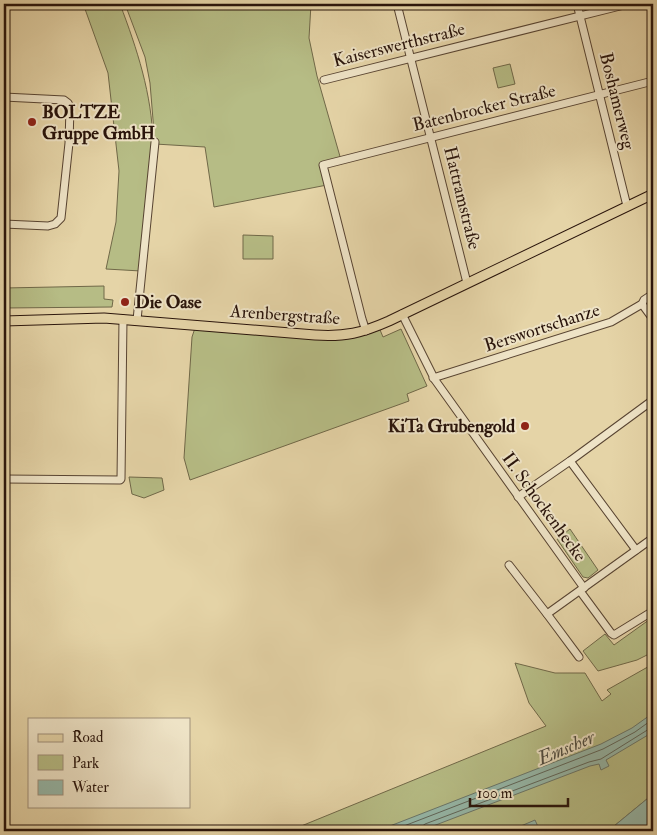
<svg xmlns="http://www.w3.org/2000/svg" width="657" height="835" viewBox="0 0 657 835" font-family="'IM FELL Double Pica',serif">
	<style>
		.green { fill: #b6bc85; stroke: #706848 }
		.water { fill: #96b8a9; stroke: #6a766a }
		.lines { fill: none; stroke-linecap: round; stroke-linejoin: round }
		.shore { stroke: #60665a; stroke-width: 1 }
		.minor-casing { stroke: #584432; stroke-width: 9 }
		.major-casing { stroke: #29140b; stroke-width: 11 }
		.minor { stroke: #eee3c6; stroke-width: 7 }
		.major { stroke: #e5d4a7; stroke-width: 9 }
		.poi-dot { fill: #8f2418; stroke: #eee3c6; stroke-width: 2 }
		.labels { text-anchor: middle; dominant-baseline: central; stroke-width: 4; stroke-linejoin: round; paint-order: stroke }
		.street-label { font-size: 18px; fill: #29140b; stroke: #eee3c6 }
		.poi-label { font-size: 18px; font-weight: bold; fill: #29140b; stroke: #eee3c6; text-anchor: start }
		.water-label { font-size: 19px; font-style: italic; fill: #4f4d42; stroke: #eee3c6 }
	</style>
	<rect width="100%" height="100%" fill="#e5d4a7"/>
	<filter id="stains"><feTurbulence type="fractalNoise" baseFrequency=".004" numOctaves="4"/><feColorMatrix values="0 0 0 0 .2 0 0 0 0 .09 0 0 0 0 .02 0 0 0 .5 -.17"/></filter>
	<radialGradient id="worn" r=".72"><stop offset=".6" stop-color="#630" stop-opacity="0"/><stop offset="1" stop-color="#630" stop-opacity=".3"/></radialGradient>
	<g class="green">
		<path d="M99,4h21c17,45 32,90 33,139l-12,128 -35,-2 10,-47 3,-51 -11,-98 -23,-64z"/>
		<polygon points="125,4 311,4 309,38 317,76 341,160 322,164 327,185 214,207 205,147 155,144 150,83 145,57"/>
		<polygon points="510,64 515,84 498,88 493,68"/>
		<polygon points="243,235 273,236 273,259 243,259"/>
		<polygon points="104,286 104,299 113,300 112,307 4,308 4,288"/>
		<polygon points="196,325 315,335 378,325 383,337 401,329 427,386 407,394 409,401 190,480 184,458 192,337"/>
		<polygon points="129,477 162,478 164,490 144,498 132,494"/>
		<polygon points="570,529 598,570 588,578 583,577 557,539"/>
		<polygon points="653,617 653,652 637,660 598,671 583,651 605,634 614,645"/>
		<polygon points="515,663 555,673 585,673 602,701 611,694 607,690 653,664 653,794 608,831 289,831 546,726 529,703"/>
	</g>
	<g class="water">
		<polygon points="653,713 653,732 606,760 609,766 601,770 599,764 590,766 420,831 377,831 601,744 632,728"/>
		<polygon points="653,794 653,831 608,831"/>
		<polygon points="535,820 540,831 509,831"/>
	</g>
	<g class="lines">
		<g class="shore">
			<polyline points="391,831 603,749 635,732 653,719"/>
			<polyline points="421,831 421,827 425,824 589,762 601,759 649,729 653,728"/>
		</g>
		<defs>
			<g id="minor">
				<polyline points="397,4 467,283"/>
				<polyline points="577,4 627,206"/>
				<polyline points="324,80 628,4"/>
				<polyline points="4,97 64,100 68,103 70,107 69,143 61,218 55,224 48,226 4,224"/>
				<polyline points="642,304 653,319"/>
				<polyline points="402,314 435,380 584,588"/>
				<polyline points="137,320 155,142"/>
				<polyline points="366,331 362,319 323,165 653,81"/>
				<polyline points="433,378 611,322 642,304 644,300 653,294"/>
				<polyline points="570,461 636,550"/>
				<polyline points="4,479 120,480 121,479 123,319"/>
				<polyline points="518,497 570,461 653,400"/>
				<polyline points="509,565 547,614 579,657"/>
				<polyline points="580,591 611,633 614,635 653,611"/>
				<polyline points="547,614 653,538"/>
			</g>
			<path id="major" d="M4,321l100,-3 211,17c30,2 47,-2 74,-14l264,-127"/>
		</defs>
		<use href="#minor" class="minor-casing"/>
		<use href="#major" class="major-casing"/>
		<use href="#minor" class="minor"/>
		<use href="#major" class="major"/>
	</g>
	<g class="poi-dot">
		<circle cx="32" cy="122" r="5"/>
		<circle cx="125" cy="302" r="5"/>
		<circle cx="525" cy="426" r="5"/>
	</g>
	<g class="labels">
		<g class="street-label">
			<text transform="translate(399 45) rotate(-14)">Kaiserswerthstraße</text>
			<text transform="translate(617 101) rotate(76)">Boshamerweg</text>
			<text transform="translate(484 108) rotate(-14)">Batenbrocker Straße</text>
			<text transform="translate(462 198) rotate(76)">Hattramstraße</text>
			<text transform="translate(285 315) rotate(4)">Arenbergstraße</text>
			<text transform="translate(542 328) rotate(-18)">Berswortschanze</text>
			<text transform="translate(544 507) rotate(54)">II. Schockenhecke</text>
		</g>
		<g class="poi-label">
			<text x="42" y="112">BOLTZE<tspan x="42" dy="21">Gruppe GmbH</tspan></text>
			<text x="135" y="302">Die Oase</text>
			<text x="515" y="426" text-anchor="end">KiTa Grubengold</text>
		</g>
		<g class="water-label">
			<text transform="translate(566 748) rotate(-23)">Emscher</text>
		</g>
	</g>
	<rect width="657" height="835" fill="none" stroke="#e5d4a7" stroke-width="20"/>
	<rect x="5" y="5" width="647" height="825" fill="none" stroke="#29140b" stroke-width="2.5"/>
	<rect x="10" y="10" width="637" height="815" fill="none" stroke="#29140b"/>
	<rect x="28" y="718" width="162" height="90" fill="#eee3c6" stroke="#9f907b"/>
	<rect x="38" y="734" width="25" height="8" fill="#e5d4a7" stroke="#9f907b"/>
	<text x="72" y="742" font-size="15" fill="#29140b">Road</text>
	<rect x="38" y="755" width="25" height="15" fill="#b6bc85" stroke="#9f907b"/>
	<text x="72" y="768" font-size="15" fill="#29140b">Park</text>
	<rect x="38" y="780" width="25" height="15" fill="#96b8a9" stroke="#9f907b"/>
	<text x="72" y="792" font-size="15" fill="#29140b">Water</text>
	<path d="M470 798v8h98v-8" fill="none" stroke="#29140b" stroke-width="2.5"/>
	<text x="477" y="798" font-size="15" fill="#29140b" stroke="#eee3c6" stroke-width="4" paint-order="stroke">100 m</text>
	<rect width="100%" height="100%" filter="url(#stains)"/>
	<rect width="100%" height="100%" fill="url(#worn)"/>
</svg>
